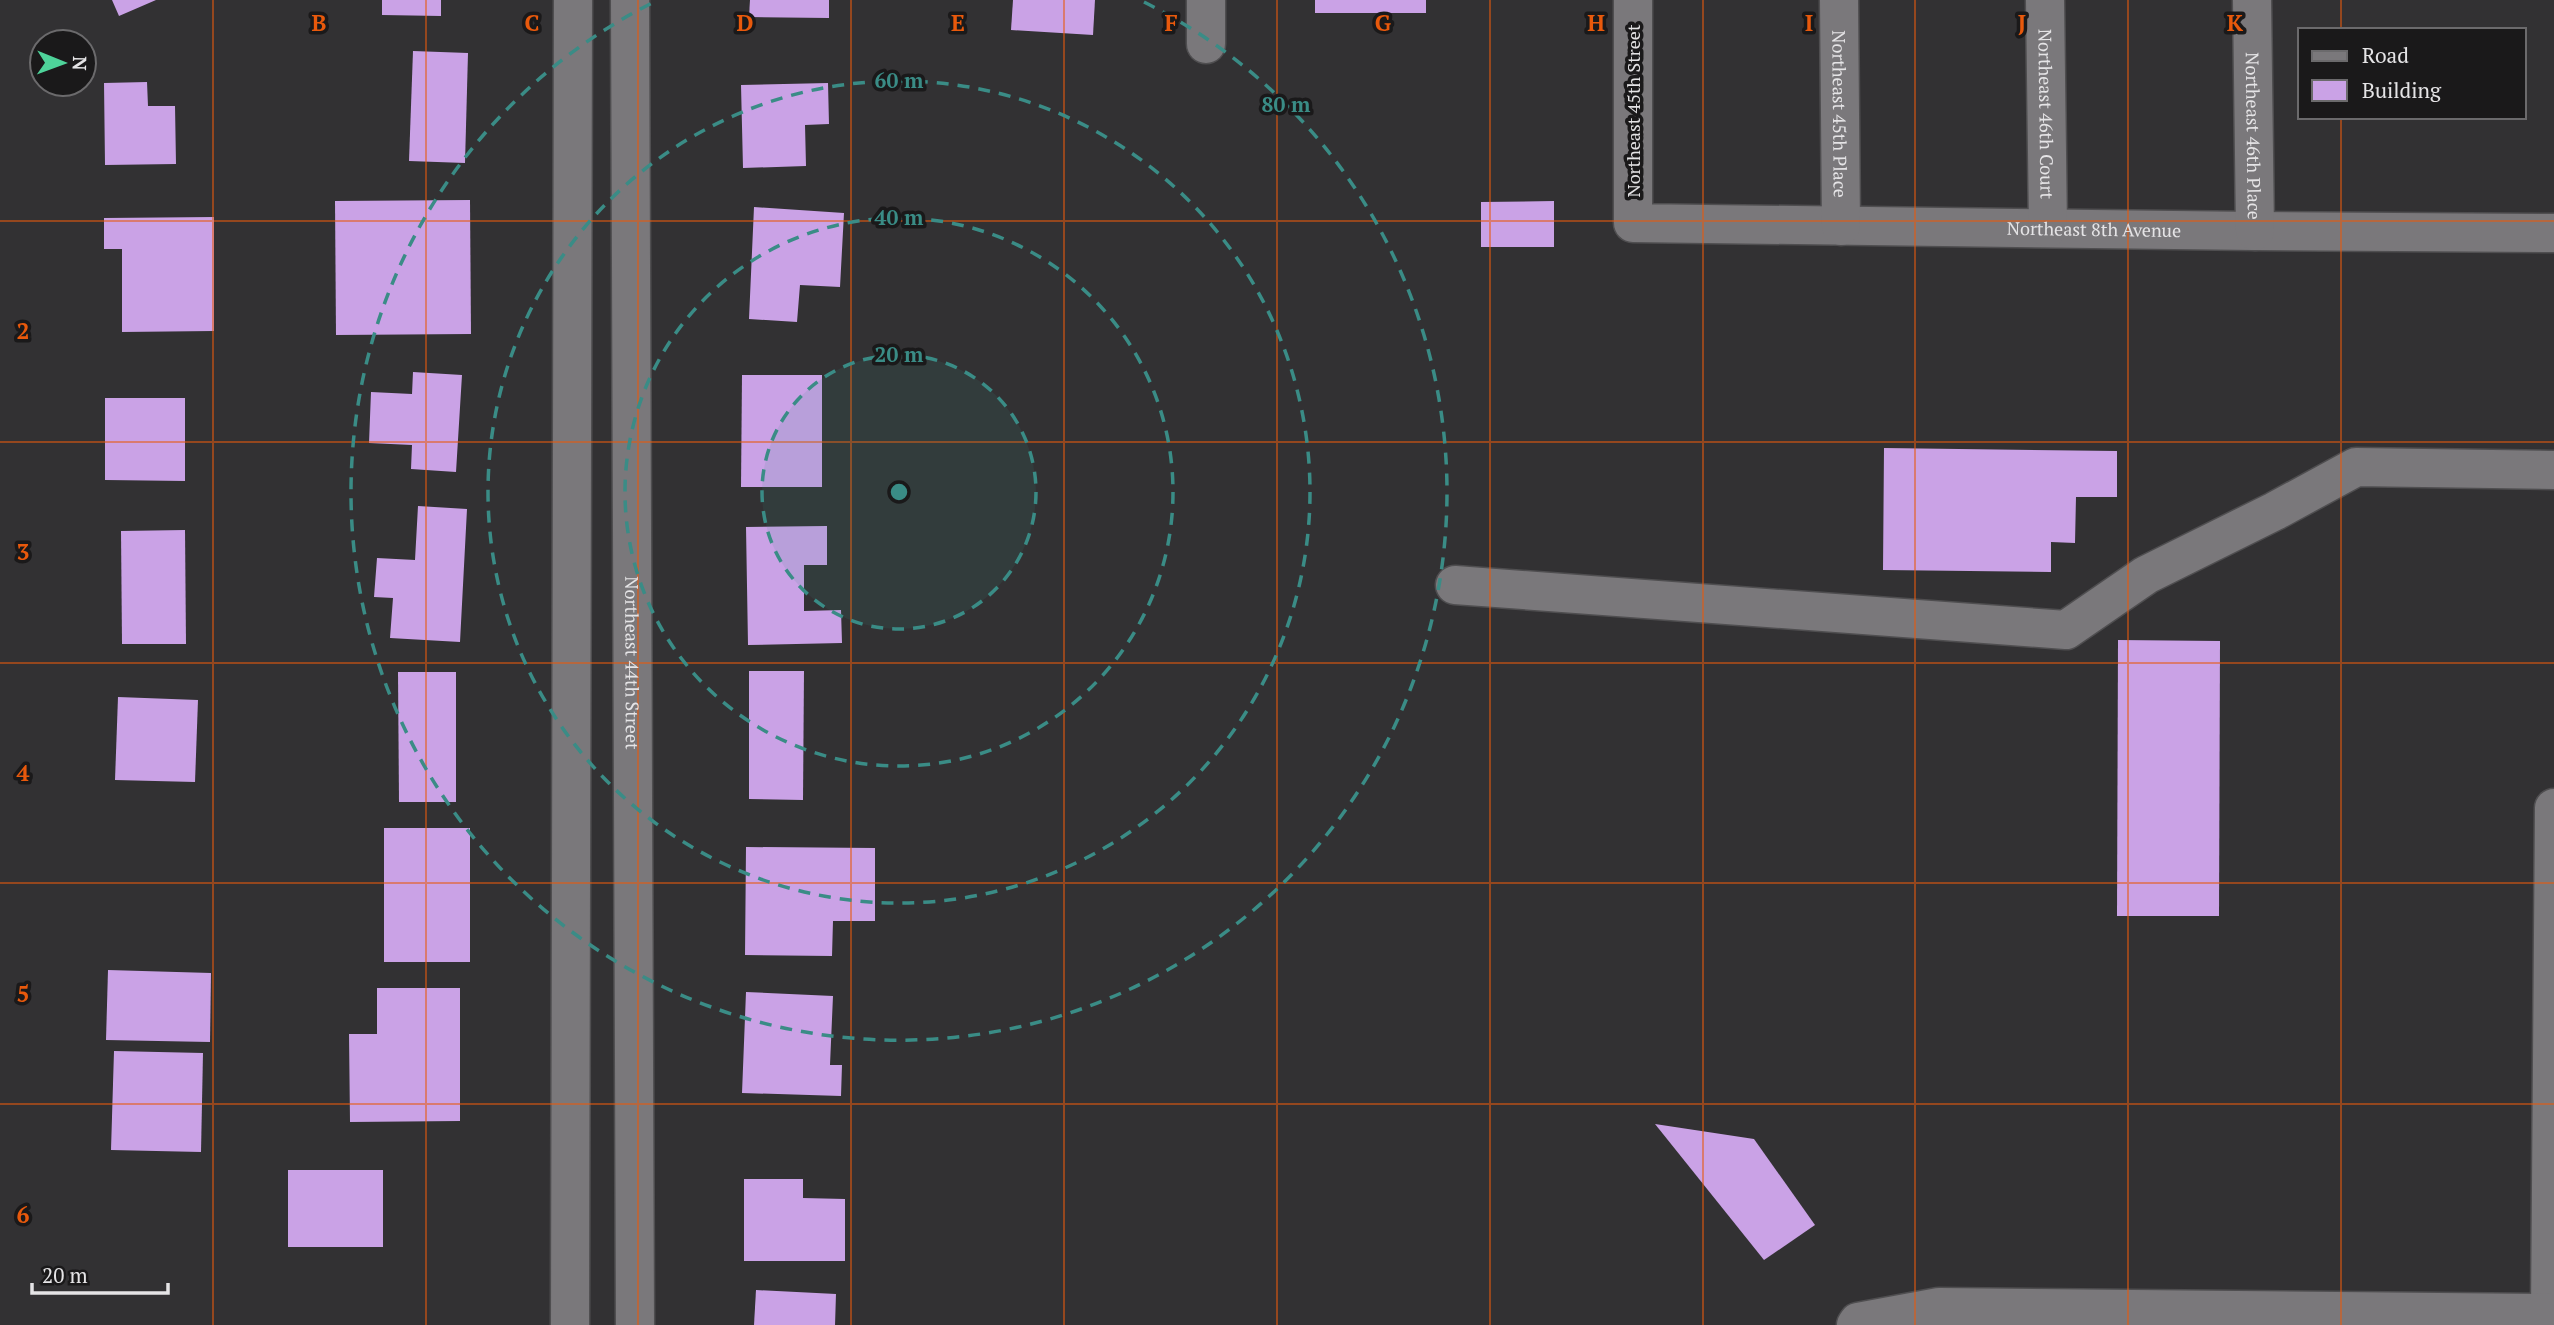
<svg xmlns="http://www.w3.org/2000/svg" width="2554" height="1325" viewBox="0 0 2554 1325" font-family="'PT Serif',serif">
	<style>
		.building { fill: #caa2e6 }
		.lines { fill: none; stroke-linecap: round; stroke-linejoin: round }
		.minor-casing { stroke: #4f4e50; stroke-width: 41 }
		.minor { stroke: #7a787b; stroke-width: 38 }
		.grid { fill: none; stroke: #e8590c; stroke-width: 2; stroke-opacity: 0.55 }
		.ring { fill: none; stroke: #3a8c86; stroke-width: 3.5; stroke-dasharray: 12 9 }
		.labels { text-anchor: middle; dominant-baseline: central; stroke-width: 7; stroke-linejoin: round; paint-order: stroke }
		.street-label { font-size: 18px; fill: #e5e4e6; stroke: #1a191a }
		.grid-label { font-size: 23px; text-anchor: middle; font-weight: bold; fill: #e8590c; stroke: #1a191a; stroke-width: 7; stroke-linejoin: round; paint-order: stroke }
		.centre { fill: #3a8c86; stroke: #1a191a; stroke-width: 3.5 }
		.ring-label { font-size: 21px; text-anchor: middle; font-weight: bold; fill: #3a8c86; stroke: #1a191a; stroke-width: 7; stroke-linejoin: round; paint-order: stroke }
	</style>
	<rect width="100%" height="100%" fill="#323133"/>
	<g class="building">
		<polygon points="112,0 156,0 119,16"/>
		<polygon points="382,0 441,0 441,16 382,15"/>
		<polygon points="750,0 829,0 829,18 749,17"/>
		<polygon points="1013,0 1095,0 1093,35 1011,30"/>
		<rect x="1315" y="0" width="111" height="13"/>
		<polygon points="413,51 468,53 465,163 409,161"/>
		<polygon points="147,82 148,106 175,106 176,164 105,165 104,83"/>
		<polygon points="828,83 829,124 805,125 806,166 743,168 741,85"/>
		<polygon points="470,200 471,334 336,335 335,201"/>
		<polygon points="1554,201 1554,247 1481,247 1481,202"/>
		<polygon points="754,207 844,213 840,287 800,285 797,322 749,319"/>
		<polygon points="214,217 214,331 122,332 122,249 104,249 104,218"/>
		<polygon points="413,372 462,375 456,472 411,469 412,445 369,443 371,392 412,394"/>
		<polygon points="742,375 822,375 822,487 741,487"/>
		<polygon points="105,398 185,398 185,481 105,480"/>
		<polygon points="1884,448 2117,451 2117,497 2076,497 2075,543 2051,542 2051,572 1883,570"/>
		<polygon points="418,506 467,509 460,642 390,638 393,598 374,597 377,558 415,560"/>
		<polygon points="827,526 827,565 804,565 804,611 841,610 842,643 748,645 746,527"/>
		<polygon points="185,530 186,644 122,644 121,531"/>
		<polygon points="2118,640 2220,641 2219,916 2117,916"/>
		<polygon points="749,671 804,671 803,800 749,799"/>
		<polygon points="398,672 456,672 456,802 399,802"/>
		<polygon points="118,697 198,700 195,782 115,780"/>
		<rect x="384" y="828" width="86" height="134"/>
		<polygon points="746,847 875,848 875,921 833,921 832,956 745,955"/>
		<polygon points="108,970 211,973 210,1042 106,1040"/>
		<polygon points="377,988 460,988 460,1121 350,1122 349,1034 377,1034"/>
		<polygon points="746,992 833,996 830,1065 842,1065 841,1096 742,1093"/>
		<polygon points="114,1051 203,1053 201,1152 111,1150"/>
		<polygon points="1655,1124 1754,1139 1815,1225 1764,1260"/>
		<rect x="288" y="1170" width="95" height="77"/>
		<polygon points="744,1179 803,1179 803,1198 845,1199 845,1261 744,1261"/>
		<polygon points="756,1290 836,1294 835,1325 754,1325"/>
	</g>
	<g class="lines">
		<defs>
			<g id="minor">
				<path id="s1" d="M630,0l5,1325"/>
				<polyline points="1206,0 1206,44"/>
				<path id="s2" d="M1633,0v223l622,8 299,2"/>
				<path id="s3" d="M1839,0l2,226"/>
				<path id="s4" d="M2045,0l3,228"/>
				<path id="s5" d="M2252,0l3,231"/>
				<polyline points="1455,585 2066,630 2146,575 2275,511 2356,467 2554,470"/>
				<polyline points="2550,1313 2554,808"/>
				<polyline points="570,1325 573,0"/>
				<polyline points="1856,1325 1858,1322 1939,1307 2554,1313"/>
			</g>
		</defs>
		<use href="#minor" class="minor-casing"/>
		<use href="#minor" class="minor"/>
	</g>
	<path class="grid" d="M213,0v1325M426,0v1325M638,0v1325M851,0v1325M1064,0v1325M1277,0v1325M1490,0v1325M1703,0v1325M1915,0v1325M2128,0v1325M2341,0v30M2341,117v1208M0,221h2554M0,442h2554M0,663h2554M0,883h2554M0,1104h2554"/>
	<circle cx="899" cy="492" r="137" fill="#3a8c86" fill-opacity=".12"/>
	<g class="ring">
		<circle cx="899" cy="492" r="137"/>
		<circle cx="899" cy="492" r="274"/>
		<circle cx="899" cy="492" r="411"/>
		<path d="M1144 2A548 548 0 1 1 654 2"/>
	</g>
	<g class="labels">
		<g class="street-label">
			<text transform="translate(1633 111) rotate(-90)">Northeast 45th Street</text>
			<text stroke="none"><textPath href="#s3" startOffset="114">Northeast 45th Place</textPath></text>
			<text stroke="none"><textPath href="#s4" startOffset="114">Northeast 46th Court</textPath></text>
			<text stroke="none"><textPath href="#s5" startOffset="136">Northeast 46th Place</textPath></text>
			<text stroke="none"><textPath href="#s2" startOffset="684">Northeast 8th Avenue</textPath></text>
			<text stroke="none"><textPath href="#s1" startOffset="663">Northeast 44th Street</textPath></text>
		</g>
	</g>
	<g class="grid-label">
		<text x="319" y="31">B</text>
		<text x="532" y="31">C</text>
		<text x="745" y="31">D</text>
		<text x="958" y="31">E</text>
		<text x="1171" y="31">F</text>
		<text x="1383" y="31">G</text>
		<text x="1596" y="31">H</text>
		<text x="1809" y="31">I</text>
		<text x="2022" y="31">J</text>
		<text x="2235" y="31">K</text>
		<text x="23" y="339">2</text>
		<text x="23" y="560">3</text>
		<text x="23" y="781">4</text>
		<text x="23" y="1002">5</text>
		<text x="23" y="1223">6</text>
	</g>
	<circle cx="899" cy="492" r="10" class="centre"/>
	<g class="ring-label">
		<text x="899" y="88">60 m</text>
		<text x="1286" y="112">80 m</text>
		<text x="899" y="225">40 m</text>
		<text x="899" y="362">20 m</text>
	</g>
	<rect x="2298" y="28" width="228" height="91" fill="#1a191a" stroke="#6b6a6c" stroke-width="2"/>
	<rect x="2312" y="51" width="35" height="10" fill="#7a787b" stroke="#6b6a6c" stroke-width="2"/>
	<text x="2362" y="63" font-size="21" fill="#e5e4e6">Road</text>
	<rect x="2312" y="80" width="35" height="21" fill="#caa2e6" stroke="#6b6a6c" stroke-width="2"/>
	<text x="2362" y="98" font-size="21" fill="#e5e4e6">Building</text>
	<g transform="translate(63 63) rotate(91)"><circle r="33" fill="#1a191a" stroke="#6b6a6c" stroke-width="2"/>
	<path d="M0-5L12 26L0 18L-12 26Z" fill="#4ed39a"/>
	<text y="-10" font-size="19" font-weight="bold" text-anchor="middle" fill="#e5e4e6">N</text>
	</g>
	<path d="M32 1283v10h136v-10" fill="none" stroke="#e5e4e6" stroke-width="3.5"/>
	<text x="42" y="1283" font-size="21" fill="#e5e4e6" stroke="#1a191a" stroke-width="5" paint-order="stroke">20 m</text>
</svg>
